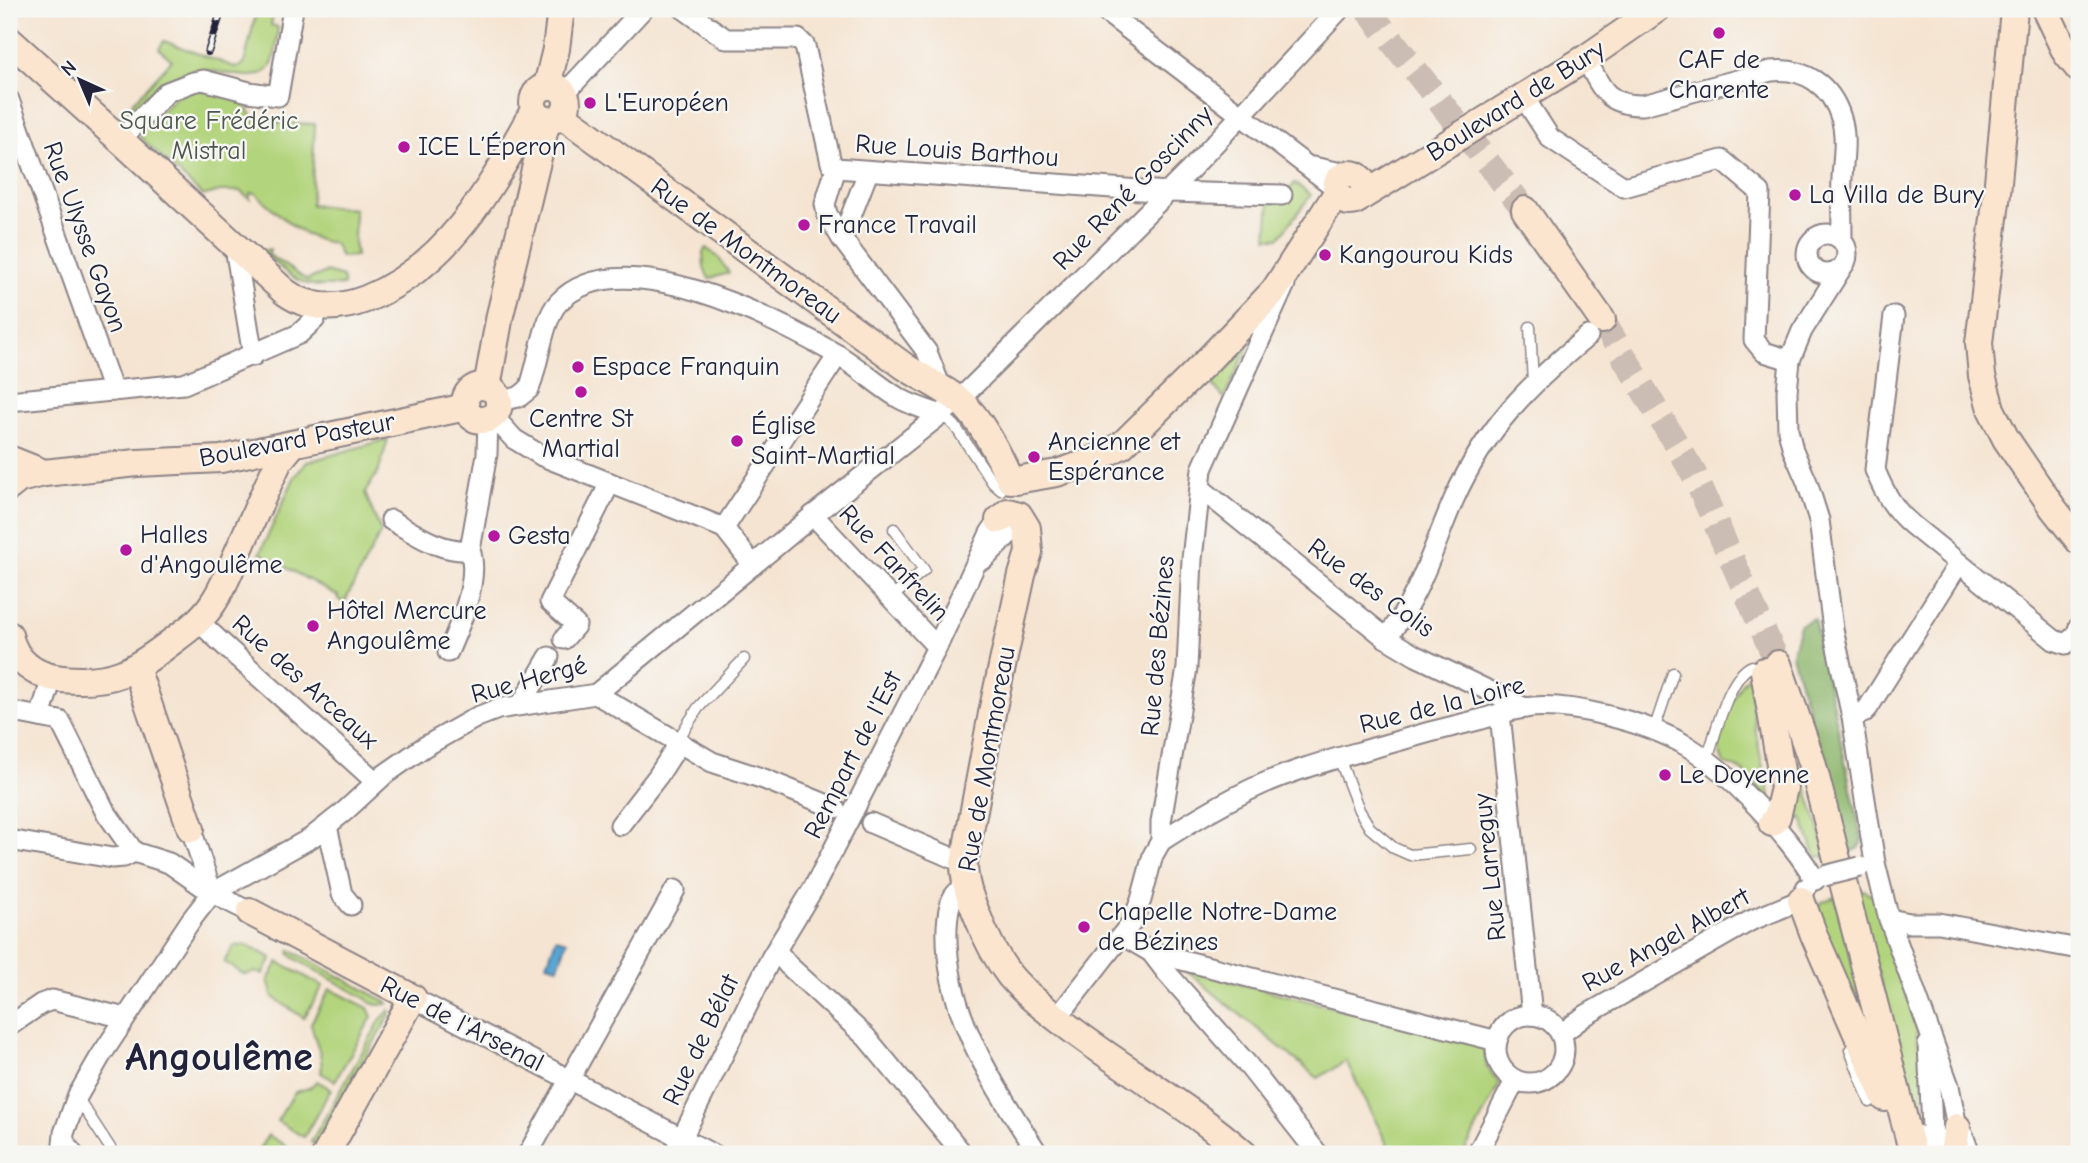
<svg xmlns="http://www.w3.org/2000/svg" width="2088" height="1163" viewBox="0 0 2088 1163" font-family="'Comic Neue',sans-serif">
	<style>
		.green { fill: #b2d47c; stroke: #6a7b5c; stroke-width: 2 }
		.forest { fill: #8db66c; stroke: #586c54; stroke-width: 2 }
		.water { fill: #58a5d1; stroke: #3d6486; stroke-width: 2 }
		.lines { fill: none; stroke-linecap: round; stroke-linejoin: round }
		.secondary-tunnel { stroke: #cbbdb3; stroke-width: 26; stroke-dasharray: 26 13; stroke-linecap: butt }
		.lane-casing { stroke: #8c8386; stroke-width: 13 }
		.street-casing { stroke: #8c8386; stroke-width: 23 }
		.secondary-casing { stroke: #8c8386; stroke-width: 30 }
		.lane { stroke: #fff; stroke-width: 10 }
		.street { stroke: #fff; stroke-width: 19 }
		.secondary { stroke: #fbe5cf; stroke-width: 26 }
		.rail-casing { stroke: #22223b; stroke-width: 8 }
		.rail { stroke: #f6f6f2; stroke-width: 5; stroke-dasharray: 16; stroke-linecap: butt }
		.street-bridge-casing { stroke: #8c8386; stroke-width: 23; stroke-linecap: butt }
		.street-bridge { stroke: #fff; stroke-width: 19 }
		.poi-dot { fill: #b5179e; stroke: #f6f6f2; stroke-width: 2.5 }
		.labels { text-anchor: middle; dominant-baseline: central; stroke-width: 5; stroke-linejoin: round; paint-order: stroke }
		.poi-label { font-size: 26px; fill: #22223b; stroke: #f6f6f2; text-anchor: start }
		.street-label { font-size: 26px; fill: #22223b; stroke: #f6f6f2 }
		.park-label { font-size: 26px; fill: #4d574e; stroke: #f6f6f2 }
		.town-label { font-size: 40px; font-weight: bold; fill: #22223b; stroke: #f6f6f2 }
	</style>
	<rect width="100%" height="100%" fill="#f6f6f2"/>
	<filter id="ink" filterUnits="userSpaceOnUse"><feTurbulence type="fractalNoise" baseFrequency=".0143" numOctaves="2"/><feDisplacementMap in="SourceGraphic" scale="14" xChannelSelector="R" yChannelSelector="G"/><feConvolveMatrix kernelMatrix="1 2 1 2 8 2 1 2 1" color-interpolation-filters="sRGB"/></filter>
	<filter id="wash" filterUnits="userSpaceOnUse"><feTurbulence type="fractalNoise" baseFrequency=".00686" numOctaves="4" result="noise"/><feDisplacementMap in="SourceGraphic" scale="28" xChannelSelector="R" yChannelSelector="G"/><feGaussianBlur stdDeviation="1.57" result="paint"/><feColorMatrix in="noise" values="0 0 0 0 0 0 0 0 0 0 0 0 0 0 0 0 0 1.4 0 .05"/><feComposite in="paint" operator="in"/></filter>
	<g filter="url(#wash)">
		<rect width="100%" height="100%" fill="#f5e4d1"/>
		<g class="green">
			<path d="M257,9h17l-3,16 7,2c-1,11 -1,27 -6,37 -12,25 -54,3 -76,6 -26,4 -45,20 -63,39l3,6 -6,5h-13l55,-60 -13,-11 5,-8 73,27 7,-4z"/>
			<path d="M185,88c38,4 51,-2 71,34l59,2 -4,81 44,4 -1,32 2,15 -15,1 -7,-14c-33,-3 -55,-29 -79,-50h-5v6l-10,-8h-20l-17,5 -62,-58 -2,-5z"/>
			<polygon points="1295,183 1311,195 1279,238 1267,238 1270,198 1282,198"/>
			<polygon points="706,248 718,257 729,273 709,279 704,268 703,252"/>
			<path d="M270,249l-1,6 38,25 19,-8 17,5 1,8c-46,5 -50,-7 -83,-34z"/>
			<polygon points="1246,343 1249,346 1224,398 1212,384 1232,364 1232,357"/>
			<polygon points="388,439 379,470 365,493 381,532 344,603 338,599 338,596 260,553 295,476 307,462"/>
			<path d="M1747,677h3c2,41 9,79 20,118l-3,4h-3c-7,-18 -21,-31 -40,-35 -2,-5 -5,-11 -5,-16 0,-16 16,-61 28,-71z"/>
			<polygon points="1779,704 1828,856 1816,857 1802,818 1798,819 1783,754"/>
			<polygon points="1863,890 1874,896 1911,1005 1923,1064 1923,1124 1919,1122 1856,892"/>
			<polygon points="1835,897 1882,1069 1815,913 1822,902"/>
			<polygon points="246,945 272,958 263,974 255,972 245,975 224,962 234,946"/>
			<polygon points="290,950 387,1002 388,1004 377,1005 294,958 289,953"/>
			<polygon points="278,962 323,986 304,1018 273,997 268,980"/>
			<polygon points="1184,969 1484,1046 1487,1068 1500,1083 1463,1154 1392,1154 1346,1061 1318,1078"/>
			<path d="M330,989l38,19 4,9 -37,64 -14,-8c3,-19 -7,-32 -10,-50z"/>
			<polygon points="390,1010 391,1013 315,1145 311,1142 381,1019"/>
			<polygon points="317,1081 331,1089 304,1137 277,1121 295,1092 309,1088"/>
			<polygon points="268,1135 296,1152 294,1154 256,1154"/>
		</g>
		<path class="forest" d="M1814,618l48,221c-2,9 -4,11 -13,12l-57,-196 8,-30z"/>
		<polygon class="water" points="556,938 567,941 558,967 547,964"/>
	</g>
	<g filter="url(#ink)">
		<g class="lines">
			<g class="secondary-tunnel">
				<polyline points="1367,9 1525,210"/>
				<polyline points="1602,320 1694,474 1778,664"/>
			</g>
			<defs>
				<g id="lane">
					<polyline points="1530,327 1533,383"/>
					<polyline points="942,414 955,426 993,483 1001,490"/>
					<polyline points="891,598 924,570 894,529"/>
					<polyline points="1654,730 1673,673"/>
					<polyline points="677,741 698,708 744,659"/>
					<polyline points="1339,758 1359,810 1370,828 1394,848 1410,855 1471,849"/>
					<path d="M1707,759c9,-25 21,-83 45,-93"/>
					<polyline points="1850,1050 1870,1102"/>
					<polyline points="77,1097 114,1154"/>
					<polyline points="1910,1127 1921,1132 1929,1154"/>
					<polyline points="66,1136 79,1154"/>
				</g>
				<g id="street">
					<polyline points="684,9 726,39 798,39 805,46 831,163 836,168"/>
					<polyline points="1102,9 1336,188"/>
					<path d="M1586,58c14,29 21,48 57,47l128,-34c33,-4 60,14 70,47 6,19 2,41 1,60 -1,20 0,41 0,61"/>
					<polyline points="564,94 643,9"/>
					<polyline points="1523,96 1550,138 1624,187 1722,160 1760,192 1754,340 1764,352 1790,360"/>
					<polyline points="9,100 113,391"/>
					<polyline points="120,140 167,92 193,82 203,80 249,92 278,96 293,9"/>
					<polyline points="1313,167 1347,174"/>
					<polyline points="836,168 1168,192 1282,195"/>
					<polyline points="836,168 825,204 827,214 842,239 927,352 941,388"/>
					<circle cx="1827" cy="254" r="20"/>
					<polyline points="842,239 868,172"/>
					<polyline points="235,247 253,356"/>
					<polyline points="1841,269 1802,331 1790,360 1787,392 1788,430 1793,450 1807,482 1819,520 1833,629 1852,717 1875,863 1889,919 1949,1086 1957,1127 1963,1135 1970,1154"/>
					<path d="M1894,316l-19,154c9,22 19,40 37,55l142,115 12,4 10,-9 3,-8"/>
					<polyline points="9,401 184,384 299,334 315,319 318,307"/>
					<path d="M498,401l21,-4 10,-8c9,-22 14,-70 29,-86 61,-65 215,15 278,51 21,12 40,30 61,43 13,8 30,13 45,18"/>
					<polyline points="493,416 514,439 542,456 724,528 753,565"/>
					<polyline points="1200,488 1386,638 1416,656 1525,708"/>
					<polyline points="813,515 937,647"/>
					<path d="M391,520c26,15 49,32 79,30"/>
					<polyline points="724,528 838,355"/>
					<polyline points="984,559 1008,535"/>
					<path d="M198,621c59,55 119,107 178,161"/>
					<path d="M1386,638c34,-41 47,-91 68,-139 32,-72 75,-114 134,-163"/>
					<polyline points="564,639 576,625 550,602 610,483"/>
					<path d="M448,652c12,-27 32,-73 22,-102l17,-96 1,-36"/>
					<polyline points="596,694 712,762 764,779 835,808"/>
					<polyline points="521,705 549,657"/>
					<polyline points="9,711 60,721 105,811 134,852"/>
					<polyline points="1500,714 1532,1015"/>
					<polyline points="40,717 52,678"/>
					<polyline points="1852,717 1863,713 1868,708 1959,563"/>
					<polyline points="871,823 964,863"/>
					<polyline points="620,825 658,776 680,742"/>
					<polyline points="327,826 342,894 351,905"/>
					<polyline points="191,829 212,893"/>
					<polyline points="9,840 112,858 124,857 134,852 169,863 212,893 250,912"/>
					<path d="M1161,841c31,-20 64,-40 97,-55 39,-18 81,-28 122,-40 34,-10 68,-19 102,-27 14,-4 28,-9 42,-11 44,-7 125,15 163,38 41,25 104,92 128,134"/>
					<path d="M966,887c-17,6 -18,24 -19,40 -3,87 47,157 91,227"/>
					<polyline points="1889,919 1910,923 1939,923 2079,949"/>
					<polyline points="1122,935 1151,952 1497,1041"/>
					<polyline points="776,950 788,965 866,1037 963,1154"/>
					<polyline points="1151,952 1167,973 1247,1064 1318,1154"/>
					<polyline points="413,998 712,1154"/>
					<circle cx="1530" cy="1049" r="34"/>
					<polyline points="1057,1018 1132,922 1141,900 1153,855 1161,841 1161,822 1187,668 1192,559 1202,469 1285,284"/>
					<polyline points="9,1026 41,1004 52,1000 125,1018"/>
					<polyline points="1561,1034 1586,1015 1750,921 1801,900 1806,888"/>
					<polyline points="1928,1045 1932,1128 1940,1154"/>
					<polyline points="62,1154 64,1133 77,1097 100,1057 191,920 212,893 311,838 345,811 384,775 424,747 477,717 498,709 596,694 821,509 959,400 1190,170 1340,9"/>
					<polyline points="528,1154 675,890"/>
					<polyline points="674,1154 771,958 813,889 859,800 937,647 990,533 999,520"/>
					<polyline points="1477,1154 1515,1081"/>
				</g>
				<g id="secondary">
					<polyline points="2014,9 1997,193 1979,343 1982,376 1991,409 2006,439 2053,508 2079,541"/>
					<polyline points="2045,9 2066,53 2079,69"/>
					<path d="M9,40l118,106 158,146c25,18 52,18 81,7 84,-34 126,-114 168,-189"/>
					<polyline points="547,86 556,49 561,9"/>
					<circle cx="550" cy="103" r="17"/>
					<path d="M562,115l342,251c18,12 38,21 56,35 20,17 40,55 50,79"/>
					<circle cx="1350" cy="188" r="14"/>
					<polyline points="1361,197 1586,58 1657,9"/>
					<polyline points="1525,210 1602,320"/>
					<circle cx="482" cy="403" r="17"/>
					<polyline points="487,387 500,315 547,120"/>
					<polyline points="9,459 44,473"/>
					<polyline points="1016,480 1057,473 1090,462 1122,445 1205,363 1274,291 1337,193"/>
					<polyline points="9,487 19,479 44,473 137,463 221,459 466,407"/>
					<path d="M999,520l9,-8 11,3 8,13 2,24 -7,23 -29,133 -29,155c0,19 6,35 13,52 8,21 19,43 33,61 18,21 43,39 65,56 55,41 117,76 169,122"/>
					<path d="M9,635c6,27 26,41 53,44 50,5 70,-7 108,-36 16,-12 32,-23 43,-40 11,-16 18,-36 26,-53 13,-30 26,-59 40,-89l14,-17"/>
					<polyline points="1778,664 1812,762 1913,1154"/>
					<polyline points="136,668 191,829"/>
					<polyline points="1764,671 1784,788 1777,817 1772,823"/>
					<polyline points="1801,900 1814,935 1885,1098"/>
					<polyline points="250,912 413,998 326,1154"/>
					<polyline points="1953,1154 1957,1127"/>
				</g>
			</defs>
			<use href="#lane" class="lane-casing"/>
			<use href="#street" class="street-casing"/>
			<use href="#secondary" class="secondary-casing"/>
			<use href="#lane" class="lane"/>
			<use href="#street" class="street"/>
			<use href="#secondary" class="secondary"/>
			<defs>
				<polyline id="rail" points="208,52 222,9"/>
			</defs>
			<use href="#rail" class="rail-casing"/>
			<use href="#rail" class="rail"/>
			<defs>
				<polyline id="street-bridge" points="1824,876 1860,867"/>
			</defs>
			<use href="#street-bridge" class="street-bridge-casing"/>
			<use href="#street-bridge" class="street-bridge"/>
		</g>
	</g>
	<g class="poi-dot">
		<circle cx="1719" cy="33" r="7"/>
		<circle cx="590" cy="103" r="7"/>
		<circle cx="404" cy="147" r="7"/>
		<circle cx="1795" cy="195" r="7"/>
		<circle cx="804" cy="225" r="7"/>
		<circle cx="1325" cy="255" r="7"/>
		<circle cx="578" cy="367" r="7"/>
		<circle cx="581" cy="392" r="7"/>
		<circle cx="737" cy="441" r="7"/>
		<circle cx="1034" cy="457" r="7"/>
		<circle cx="494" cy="536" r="7"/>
		<circle cx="126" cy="550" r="7"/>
		<circle cx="313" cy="626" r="7"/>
		<circle cx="1665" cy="775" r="7"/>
		<circle cx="1084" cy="927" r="7"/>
	</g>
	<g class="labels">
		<g class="poi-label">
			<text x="1719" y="60" text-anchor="middle">CAF de<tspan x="1719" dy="30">Charente</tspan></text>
			<text x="604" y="103">L'Européen</text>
			<text x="418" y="147">ICE L’Éperon</text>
			<text x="1809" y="195">La Villa de Bury</text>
			<text x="818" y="225">France Travail</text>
			<text x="1339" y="255">Kangourou Kids</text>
			<text x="592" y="367">Espace Franquin</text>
			<text x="581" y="419" text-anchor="middle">Centre St<tspan x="581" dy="30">Martial</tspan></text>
			<text x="751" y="426">Église<tspan x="751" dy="30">Saint-Martial</tspan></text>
			<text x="1048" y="442">Ancienne et<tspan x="1048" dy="30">Espérance</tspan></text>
			<text x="140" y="535">Halles<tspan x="140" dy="30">d'Angoulême</tspan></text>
			<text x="508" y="536">Gesta</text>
			<text x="327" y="611">Hôtel Mercure<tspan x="327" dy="30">Angoulême</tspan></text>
			<text x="1679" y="775">Le Doyenne</text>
			<text x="1098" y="912">Chapelle Notre-Dame<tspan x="1098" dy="30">de Bézines</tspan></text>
		</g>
		<g class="street-label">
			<text transform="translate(1516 101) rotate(-32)">Boulevard de Bury</text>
			<text transform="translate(957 151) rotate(4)">Rue Louis Barthou</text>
			<text transform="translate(1133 188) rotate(-46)">Rue René Goscinny</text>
			<text transform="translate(85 237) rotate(70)">Rue Ulysse Gayon</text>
			<text transform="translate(746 251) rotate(36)">Rue de Montmoreau</text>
			<text transform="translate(297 440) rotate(-11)">Boulevard Pasteur</text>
			<text transform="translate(894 563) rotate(47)">Rue Fanfrelin</text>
			<text transform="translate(1371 588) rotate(36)">Rue des Colis</text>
			<text transform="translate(1158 646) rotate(-85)">Rue des Bézines</text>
			<text transform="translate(529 680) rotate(-15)">Rue Hergé</text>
			<text transform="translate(305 682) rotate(42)">Rue des Arceaux</text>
			<text transform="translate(1442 705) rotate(-14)">Rue de la Loire</text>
			<text transform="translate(853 755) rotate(-63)">Rempart de l'Est</text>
			<text transform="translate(987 759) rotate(-80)">Rue de Montmoreau</text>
			<text transform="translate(1490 867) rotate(-96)">Rue Larreguy</text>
			<text transform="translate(1666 940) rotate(-29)">Rue Angel Albert</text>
			<text transform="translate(462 1024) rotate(27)">Rue de l'Arsenal</text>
			<text transform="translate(701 1040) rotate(-64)">Rue de Bélat</text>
		</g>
		<g class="park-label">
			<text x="209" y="121">Square Frédéric<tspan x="209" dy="30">Mistral</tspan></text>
		</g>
		<g class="town-label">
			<text x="219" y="1057">Angoulême</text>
		</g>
	</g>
	<rect width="2088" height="1163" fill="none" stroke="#f6f6f2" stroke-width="35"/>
	<g transform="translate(80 80) rotate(316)" stroke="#f6f6f2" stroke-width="5" paint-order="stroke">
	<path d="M0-5L12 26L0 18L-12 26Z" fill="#22223b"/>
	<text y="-10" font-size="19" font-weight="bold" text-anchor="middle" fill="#22223b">N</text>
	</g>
</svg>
